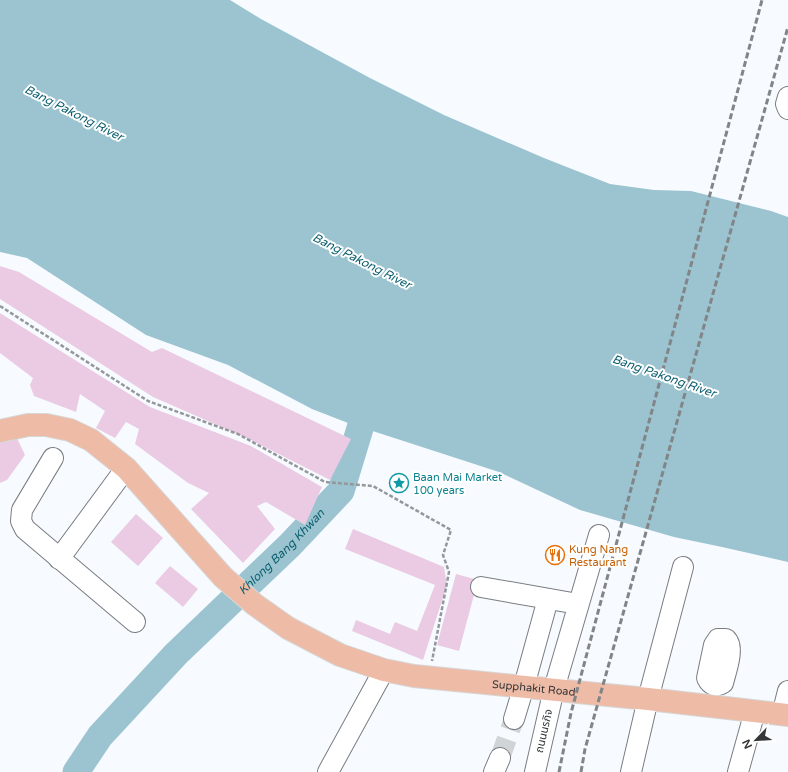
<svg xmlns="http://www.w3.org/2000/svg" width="788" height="772" viewBox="0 0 788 772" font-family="'Varela Round','Noto Sans Thai',sans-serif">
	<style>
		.water { fill: #9bc4d0 }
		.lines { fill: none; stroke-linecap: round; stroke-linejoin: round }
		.river { stroke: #9bc4d0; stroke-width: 27 }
		.building { fill: #eacbe3 }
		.minor-tunnel { stroke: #d0d4d7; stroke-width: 20; stroke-dasharray: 20 10; stroke-linecap: butt }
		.minor-casing { stroke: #797d81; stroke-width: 22 }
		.major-casing { stroke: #d6d7d7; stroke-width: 24 }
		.path { stroke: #95989b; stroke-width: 2.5; stroke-dasharray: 4 2; stroke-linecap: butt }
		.minor { stroke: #fff; stroke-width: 20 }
		.major { stroke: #eebba7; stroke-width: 22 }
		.rail { stroke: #828587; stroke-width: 3; stroke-dasharray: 6 3; stroke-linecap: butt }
		.labels { text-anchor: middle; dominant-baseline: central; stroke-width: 4; stroke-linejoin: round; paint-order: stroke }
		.culture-label { font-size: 11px; fill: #0d838f; stroke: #fff; text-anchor: start }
		.food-label { font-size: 11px; fill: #c56008; stroke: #fff; text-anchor: start }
		.street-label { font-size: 11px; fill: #343637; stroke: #fff }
		.water-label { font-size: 12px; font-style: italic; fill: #0d5f70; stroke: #fff }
	</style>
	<rect width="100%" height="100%" fill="#f7fbff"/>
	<polygon class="water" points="0,0 230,0 261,19 370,78 444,115 544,158 610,184 654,190 691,191 771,211 788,217 788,562 722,547 674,537 580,510 499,472 348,423 312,409 228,365 146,335 27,258 0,252"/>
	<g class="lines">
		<path class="river" id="s1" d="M76,772l24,-36 76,-82 114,-109 51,-54 30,-99"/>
	</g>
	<g class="building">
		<polygon points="0,266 19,272 152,352 162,348 351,439 330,480 249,439 153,397 0,299"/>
		<polygon points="0,313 150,407 251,446 322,487 305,525 266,502 257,506 275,529 243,563 191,509 209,493 188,483 135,444 139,429 126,422 115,438 96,428 105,411 80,394 76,412 34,396 30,385 33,378 0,353"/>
		<polygon points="16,436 25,455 7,480 0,483 0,443"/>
		<polygon points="136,514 163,538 138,566 111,542"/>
		<polygon points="353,529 444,567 447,585 423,660 352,631 356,620 390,634 395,622 417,631 435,585 345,549"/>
		<polygon points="170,566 198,589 183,607 155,583"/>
		<polygon points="456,574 478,580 459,651 437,645"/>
	</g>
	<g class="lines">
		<polyline class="minor-tunnel" points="500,758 514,719"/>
		<defs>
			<g id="minor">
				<polyline points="788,97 786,104 788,109"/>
				<polyline points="53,458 22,510 21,521 25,529 135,622"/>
				<polyline points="59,559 126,468"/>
				<polyline points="481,587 578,604"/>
				<path d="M718,639h8c9,8 0,32 -3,44 -7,4 -12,3 -16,-5l7,-33z"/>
				<polyline points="782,715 788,691"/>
				<polyline points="514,719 524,686 548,599"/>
				<polyline points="328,772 384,670"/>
				<polyline points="494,772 500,758"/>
				<polyline points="535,772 554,689 599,535"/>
				<polyline points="631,772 648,699 683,567"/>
				<polyline points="738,772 755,711"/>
			</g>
			<g id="major">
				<path id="s2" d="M0,431l28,-6h18l24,5 21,10 35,28 97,109 31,27 34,24 52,27 44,15 30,6 234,23 140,16"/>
			</g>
		</defs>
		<use href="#minor" class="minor-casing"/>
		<use href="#major" class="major-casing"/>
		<polyline class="path" points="0,306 148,401 238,434 325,482 373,486 451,530 443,555 449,572 432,661"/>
		<use href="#minor" class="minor"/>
		<use href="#major" class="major"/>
		<g class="rail">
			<polyline points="559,772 571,713 762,0"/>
			<polyline points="581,772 585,749 788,27"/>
		</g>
	</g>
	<defs>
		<symbol id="sight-ring" viewBox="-11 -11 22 22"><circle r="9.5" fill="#fff" stroke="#0f9aa8" stroke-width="1.5"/><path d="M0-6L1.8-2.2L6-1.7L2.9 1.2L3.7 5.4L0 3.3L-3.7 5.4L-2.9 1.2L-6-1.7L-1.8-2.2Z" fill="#0f9aa8"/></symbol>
		<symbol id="restaurant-ring" viewBox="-11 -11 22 22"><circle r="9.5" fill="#fff" stroke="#e8710a" stroke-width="1.5"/><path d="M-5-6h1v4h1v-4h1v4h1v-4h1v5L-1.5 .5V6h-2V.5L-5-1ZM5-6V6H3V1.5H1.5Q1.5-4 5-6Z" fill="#e8710a"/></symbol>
	</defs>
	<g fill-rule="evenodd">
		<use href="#sight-ring" x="388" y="472" width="22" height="22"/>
		<use href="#restaurant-ring" x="544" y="544" width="22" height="22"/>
	</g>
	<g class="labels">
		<g class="culture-label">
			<text x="413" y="477">Baan Mai Market<tspan x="413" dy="13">100 years</tspan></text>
		</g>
		<g class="food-label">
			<text x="569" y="549">Kung Nang<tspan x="569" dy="13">Restaurant</tspan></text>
		</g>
		<g class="street-label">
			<text stroke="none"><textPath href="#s2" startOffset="624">Supphakit Road</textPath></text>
			<text transform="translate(544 731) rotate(-77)">ถนนนรกิจ</text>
		</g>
		<g class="water-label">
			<text transform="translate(74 113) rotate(27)">Bang Pakong River</text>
			<text transform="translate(362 261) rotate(27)">Bang Pakong River</text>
			<text transform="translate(664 376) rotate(19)">Bang Pakong River</text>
			<text stroke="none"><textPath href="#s1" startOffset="302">Khlong Bang Khwan</textPath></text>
		</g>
	</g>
	<g transform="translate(756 740) rotate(245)" stroke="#ffffff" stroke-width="3" paint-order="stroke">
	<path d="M0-3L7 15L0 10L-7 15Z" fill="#343637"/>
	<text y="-6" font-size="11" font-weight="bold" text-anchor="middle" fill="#343637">N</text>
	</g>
</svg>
